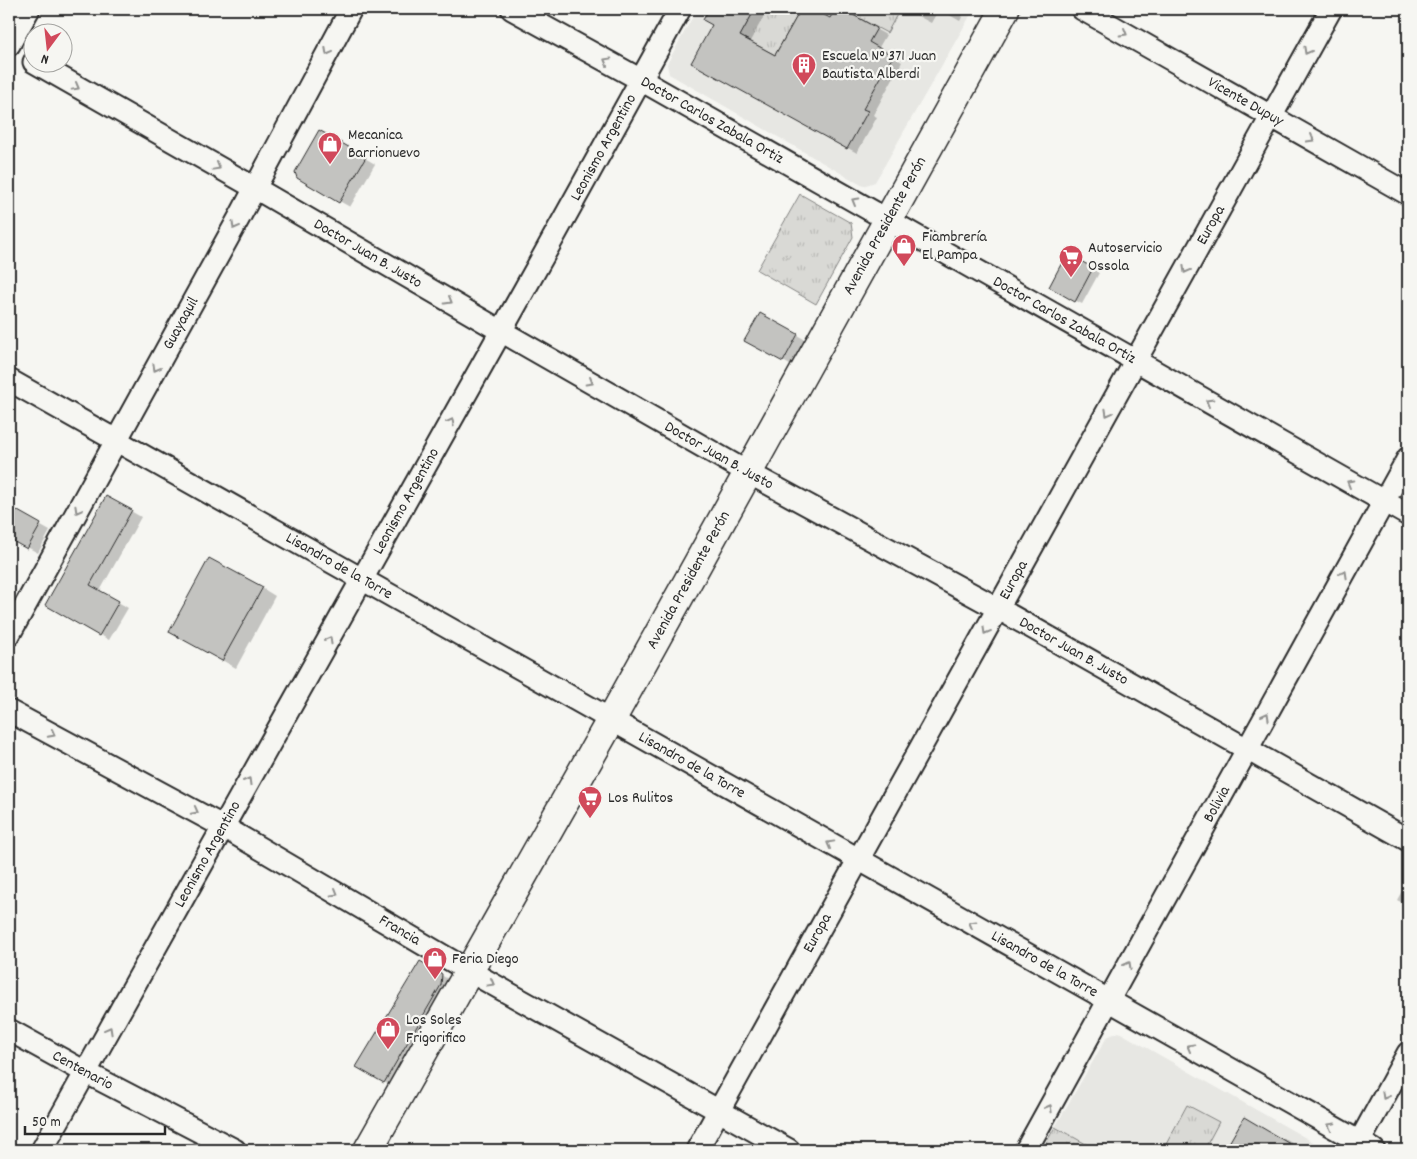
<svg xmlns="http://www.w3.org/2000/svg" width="1417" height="1159" viewBox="0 0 1417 1159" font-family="Dekko,sans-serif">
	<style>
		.built { fill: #e7e7e3 }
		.park { fill: url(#park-tufts); stroke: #828280 }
		.shadow { fill: #0003 }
		.building { fill: #c3c3c0; stroke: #2b2b2b }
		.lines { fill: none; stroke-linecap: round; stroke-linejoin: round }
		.minor-casing { stroke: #2b2b2b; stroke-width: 25 }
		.secondary-casing { stroke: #2b2b2b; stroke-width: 31 }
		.minor { stroke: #f6f6f2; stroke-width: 21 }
		.secondary { stroke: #f6f6f2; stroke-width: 28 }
		.oneway { stroke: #90908e }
		.labels { text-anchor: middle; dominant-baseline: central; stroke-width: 4.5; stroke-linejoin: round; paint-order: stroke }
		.poi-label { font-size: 16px; fill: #2b2b2b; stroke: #f6f6f2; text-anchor: start }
		.street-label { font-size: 16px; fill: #2b2b2b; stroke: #f6f6f2 }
	</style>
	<defs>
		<pattern id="park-tufts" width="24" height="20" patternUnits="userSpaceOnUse" patternTransform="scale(1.25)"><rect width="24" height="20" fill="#d9d9d5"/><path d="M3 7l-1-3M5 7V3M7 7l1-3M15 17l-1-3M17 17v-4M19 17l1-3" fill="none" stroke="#babab7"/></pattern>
	</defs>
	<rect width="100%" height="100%" fill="#f6f6f2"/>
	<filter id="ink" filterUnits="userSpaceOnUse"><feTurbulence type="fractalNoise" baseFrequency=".02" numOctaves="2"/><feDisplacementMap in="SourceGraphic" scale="10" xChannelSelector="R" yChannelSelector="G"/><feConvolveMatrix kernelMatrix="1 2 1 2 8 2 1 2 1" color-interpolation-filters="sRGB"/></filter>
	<g filter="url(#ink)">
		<g class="built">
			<polygon points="697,9 974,9 875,182 863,186 669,74 667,64"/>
			<polygon points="1119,1032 1320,1146 1322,1150 1097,1150 1055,1127 1107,1037"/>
		</g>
		<g class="park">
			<polygon points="755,9 801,9 775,55 740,36"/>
			<polygon points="842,9 900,9 887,33"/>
			<polygon points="800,194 851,223 853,237 816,304 757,270"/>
			<polygon points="1187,1105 1219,1122 1204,1150 1163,1150"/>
			<polygon points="1055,1127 1097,1150 1042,1150"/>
		</g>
		<g class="shadow">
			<polygon points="711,9 768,9 749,43 776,57 802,9 810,9 830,20 836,9 840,9 886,35 878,49 902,62 873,115 877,117 857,153 702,68 713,24 705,19"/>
			<polygon points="905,9 966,9 960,21 939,9 931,23"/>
			<polygon points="320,132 375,164 350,207 298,178"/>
			<polygon points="1068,255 1099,273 1082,304 1050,287"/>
			<polygon points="760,314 811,343 797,369 746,340"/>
			<polygon points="107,497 141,517 100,591 128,608 109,640 47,604"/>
			<polygon points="9,508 50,531 38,553 9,537"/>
			<polygon points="262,588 275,596 236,668 184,639"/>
			<polygon points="1408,880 1408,906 1397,900"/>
			<polygon points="420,963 455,983 398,1090 357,1066"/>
			<polygon points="1244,1119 1282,1141 1283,1138 1304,1150 1226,1150"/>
		</g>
		<g class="building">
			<polygon points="709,9 755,9 740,36 775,55 801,9 813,9 830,18 835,9 842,9 877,28 869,42 893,56 863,109 868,111 847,149 691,63 712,25 703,20"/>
			<polygon points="319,130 366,157 339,203 297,178 295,172"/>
			<polygon points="1067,253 1093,268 1075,302 1049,287"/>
			<polygon points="760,313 798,334 783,362 744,341"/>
			<polygon points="106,496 132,510 90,585 119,601 99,636 45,605"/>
			<polygon points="9,506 41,524 27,549 9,539"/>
			<polygon points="209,558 263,587 222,661 169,632"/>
			<polygon points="420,961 442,974 441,985 384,1083 356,1067"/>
			<polygon points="1244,1117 1300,1150 1225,1150"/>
		</g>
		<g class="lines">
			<defs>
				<g id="minor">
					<path id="s1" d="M512,9l129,71 767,435"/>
					<path id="s2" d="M1082,9l326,185"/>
					<polyline points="9,45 29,9"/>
					<path id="s3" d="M34,62l221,126 246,143 246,141 252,137 409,231"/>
					<path id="s4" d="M9,380l1365,770"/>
					<path id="s5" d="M9,635l231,-419 111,-207"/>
					<path id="s6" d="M9,711l213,115 247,145 320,179"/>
					<path id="s7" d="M9,1030l76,42 150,78"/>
					<path id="s8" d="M42,1150c212,-380 428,-759 638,-1141"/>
					<path id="s9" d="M697,1150l634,-1141"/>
					<path id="s10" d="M1026,1150l382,-692"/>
					<polyline points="1355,1150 1408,1053"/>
				</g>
				<g id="secondary">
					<path id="s11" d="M368,1150l243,-430 394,-711"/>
				</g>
			</defs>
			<use href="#minor" class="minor-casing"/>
			<use href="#secondary" class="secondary-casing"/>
			<use href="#minor" class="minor"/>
			<use href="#secondary" class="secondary"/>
		</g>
		<defs><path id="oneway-chevron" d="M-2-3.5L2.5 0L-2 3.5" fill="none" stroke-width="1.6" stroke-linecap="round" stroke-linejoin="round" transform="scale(1.25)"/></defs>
		<g class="oneway">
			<use href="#oneway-chevron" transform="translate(1124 33) rotate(30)"/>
			<use href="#oneway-chevron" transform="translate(1307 51) rotate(119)"/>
			<use href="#oneway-chevron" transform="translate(328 52) rotate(118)"/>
			<use href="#oneway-chevron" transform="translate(607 61) rotate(-151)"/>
			<use href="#oneway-chevron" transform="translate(76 87) rotate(29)"/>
			<use href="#oneway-chevron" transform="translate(1311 139) rotate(30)"/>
			<use href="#oneway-chevron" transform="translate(217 167) rotate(29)"/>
			<use href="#oneway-chevron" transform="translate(855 201) rotate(-150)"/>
			<use href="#oneway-chevron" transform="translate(235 226) rotate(119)"/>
			<use href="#oneway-chevron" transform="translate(1186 270) rotate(119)"/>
			<use href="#oneway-chevron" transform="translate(449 301) rotate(30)"/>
			<use href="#oneway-chevron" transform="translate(156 368) rotate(119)"/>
			<use href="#oneway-chevron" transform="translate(590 382) rotate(30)"/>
			<use href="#oneway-chevron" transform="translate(1209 402) rotate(-150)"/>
			<use href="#oneway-chevron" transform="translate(1108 413) rotate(119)"/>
			<use href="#oneway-chevron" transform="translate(451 422) rotate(-61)"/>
			<use href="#oneway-chevron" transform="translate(1350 483) rotate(-150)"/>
			<use href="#oneway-chevron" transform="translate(78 510) rotate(119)"/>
			<use href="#oneway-chevron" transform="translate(1344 574) rotate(-61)"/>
			<use href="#oneway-chevron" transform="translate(986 631) rotate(119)"/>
			<use href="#oneway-chevron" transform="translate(329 640) rotate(-60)"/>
			<use href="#oneway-chevron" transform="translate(1266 716) rotate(-61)"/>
			<use href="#oneway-chevron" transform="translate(52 734) rotate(28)"/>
			<use href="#oneway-chevron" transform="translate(248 781) rotate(-60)"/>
			<use href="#oneway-chevron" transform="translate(195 811) rotate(28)"/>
			<use href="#oneway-chevron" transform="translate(830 844) rotate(-151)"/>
			<use href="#oneway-chevron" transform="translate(335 893) rotate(30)"/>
			<use href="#oneway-chevron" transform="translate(972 924) rotate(-151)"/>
			<use href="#oneway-chevron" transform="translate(1128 965) rotate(-61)"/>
			<use href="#oneway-chevron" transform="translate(491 983) rotate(29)"/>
			<use href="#oneway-chevron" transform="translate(109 1030) rotate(-61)"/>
			<use href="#oneway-chevron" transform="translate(1190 1047) rotate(-151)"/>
			<use href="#oneway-chevron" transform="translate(1385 1096) rotate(119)"/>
			<use href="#oneway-chevron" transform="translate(1049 1108) rotate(-61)"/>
			<use href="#oneway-chevron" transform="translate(1331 1126) rotate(-151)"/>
		</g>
	</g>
	<defs>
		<symbol id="building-pin" viewBox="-11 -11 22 30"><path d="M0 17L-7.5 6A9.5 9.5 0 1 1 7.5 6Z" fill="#d1495b" stroke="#f6f6f2"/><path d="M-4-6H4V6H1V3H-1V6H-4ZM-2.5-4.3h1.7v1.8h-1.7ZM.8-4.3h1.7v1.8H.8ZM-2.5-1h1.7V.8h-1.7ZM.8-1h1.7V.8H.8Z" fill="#fff"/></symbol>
		<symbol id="shop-pin" viewBox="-11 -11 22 30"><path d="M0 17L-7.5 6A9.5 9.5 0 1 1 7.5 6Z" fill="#d1495b" stroke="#f6f6f2"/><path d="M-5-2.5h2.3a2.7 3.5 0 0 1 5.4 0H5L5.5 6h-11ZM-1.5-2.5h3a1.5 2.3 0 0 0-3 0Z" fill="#fff"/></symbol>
		<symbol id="supermarket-pin" viewBox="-11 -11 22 30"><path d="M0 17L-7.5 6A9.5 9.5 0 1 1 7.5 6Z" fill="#d1495b" stroke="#f6f6f2"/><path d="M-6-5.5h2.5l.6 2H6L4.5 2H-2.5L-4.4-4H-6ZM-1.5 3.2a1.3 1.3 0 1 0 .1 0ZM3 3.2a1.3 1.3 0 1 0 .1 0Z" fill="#fff"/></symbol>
	</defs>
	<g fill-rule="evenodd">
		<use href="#building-pin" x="790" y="51" width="28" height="38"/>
		<use href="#shop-pin" x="316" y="130" width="28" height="38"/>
		<use href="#shop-pin" x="890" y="232" width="28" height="38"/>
		<use href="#supermarket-pin" x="1057" y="243" width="28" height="38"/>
		<use href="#supermarket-pin" x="576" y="784" width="28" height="38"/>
		<use href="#shop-pin" x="421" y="945" width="28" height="38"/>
		<use href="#shop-pin" x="374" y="1015" width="28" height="38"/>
	</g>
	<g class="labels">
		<g class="poi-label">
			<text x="822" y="56">Escuela N° 371 Juan<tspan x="822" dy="18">Bautista Alberdi</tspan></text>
			<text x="348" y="135">Mecanica<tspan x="348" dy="18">Barrionuevo</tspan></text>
			<text x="922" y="237">Fiambrería<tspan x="922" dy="18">El Pampa</tspan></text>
			<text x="1088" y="248">Autoservicio<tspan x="1088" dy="18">Ossola</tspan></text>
			<text x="608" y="798">Los Rulitos</text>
			<text x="452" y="959">Feria Diego</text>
			<text x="406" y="1020">Los Soles<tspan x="406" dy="18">Frigorifico</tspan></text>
		</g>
		<g class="street-label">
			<text stroke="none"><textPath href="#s2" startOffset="188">Vicente Dupuy</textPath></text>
			<text stroke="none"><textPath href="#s1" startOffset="229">Doctor Carlos Zabala Ortiz</textPath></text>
			<text stroke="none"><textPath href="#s8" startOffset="1149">Leonismo Argentino</textPath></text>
			<text stroke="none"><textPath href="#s11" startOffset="1059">Avenida Presidente Perón</textPath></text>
			<text stroke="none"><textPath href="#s9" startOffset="1058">Europa</textPath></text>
			<text stroke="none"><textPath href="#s3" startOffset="385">Doctor Juan B. Justo</textPath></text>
			<text stroke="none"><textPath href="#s1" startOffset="634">Doctor Carlos Zabala Ortiz</textPath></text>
			<text stroke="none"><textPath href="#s5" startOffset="356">Guayaquil</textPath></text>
			<text stroke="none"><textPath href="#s3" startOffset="790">Doctor Juan B. Justo</textPath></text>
			<text stroke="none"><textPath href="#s8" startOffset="744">Leonismo Argentino</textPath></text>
			<text stroke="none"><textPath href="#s4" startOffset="379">Lisandro de la Torre</textPath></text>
			<text stroke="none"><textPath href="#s9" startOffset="652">Europa</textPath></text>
			<text stroke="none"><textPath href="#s11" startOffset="654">Avenida Presidente Perón</textPath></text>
			<text stroke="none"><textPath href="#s3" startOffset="1195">Doctor Juan B. Justo</textPath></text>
			<text stroke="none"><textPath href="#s4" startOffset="784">Lisandro de la Torre</textPath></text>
			<text stroke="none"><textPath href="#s10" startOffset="395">Bolivia</textPath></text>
			<text stroke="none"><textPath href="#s8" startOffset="339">Leonismo Argentino</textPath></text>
			<text stroke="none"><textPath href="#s6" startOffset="448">Francia</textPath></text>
			<text stroke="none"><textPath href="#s9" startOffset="248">Europa</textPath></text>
			<text stroke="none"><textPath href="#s4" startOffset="1189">Lisandro de la Torre</textPath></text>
			<text stroke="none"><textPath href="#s7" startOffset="84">Centenario</textPath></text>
		</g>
	</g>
	<rect width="1417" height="1159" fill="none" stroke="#f6f6f2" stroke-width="30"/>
	<rect x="15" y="15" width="1387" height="1129" fill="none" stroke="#2b2b2b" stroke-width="2" filter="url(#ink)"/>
	<g transform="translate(48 48) rotate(195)"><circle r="24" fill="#f6f6f2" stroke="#a5a5a2"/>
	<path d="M0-4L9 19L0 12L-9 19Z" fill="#d1495b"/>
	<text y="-8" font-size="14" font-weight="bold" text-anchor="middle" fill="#2b2b2b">N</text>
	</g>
	<path d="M25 1126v8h140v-8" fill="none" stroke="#2b2b2b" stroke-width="2.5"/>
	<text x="32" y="1126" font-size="15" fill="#2b2b2b" stroke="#f6f6f2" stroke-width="4" paint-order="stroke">50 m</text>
</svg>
